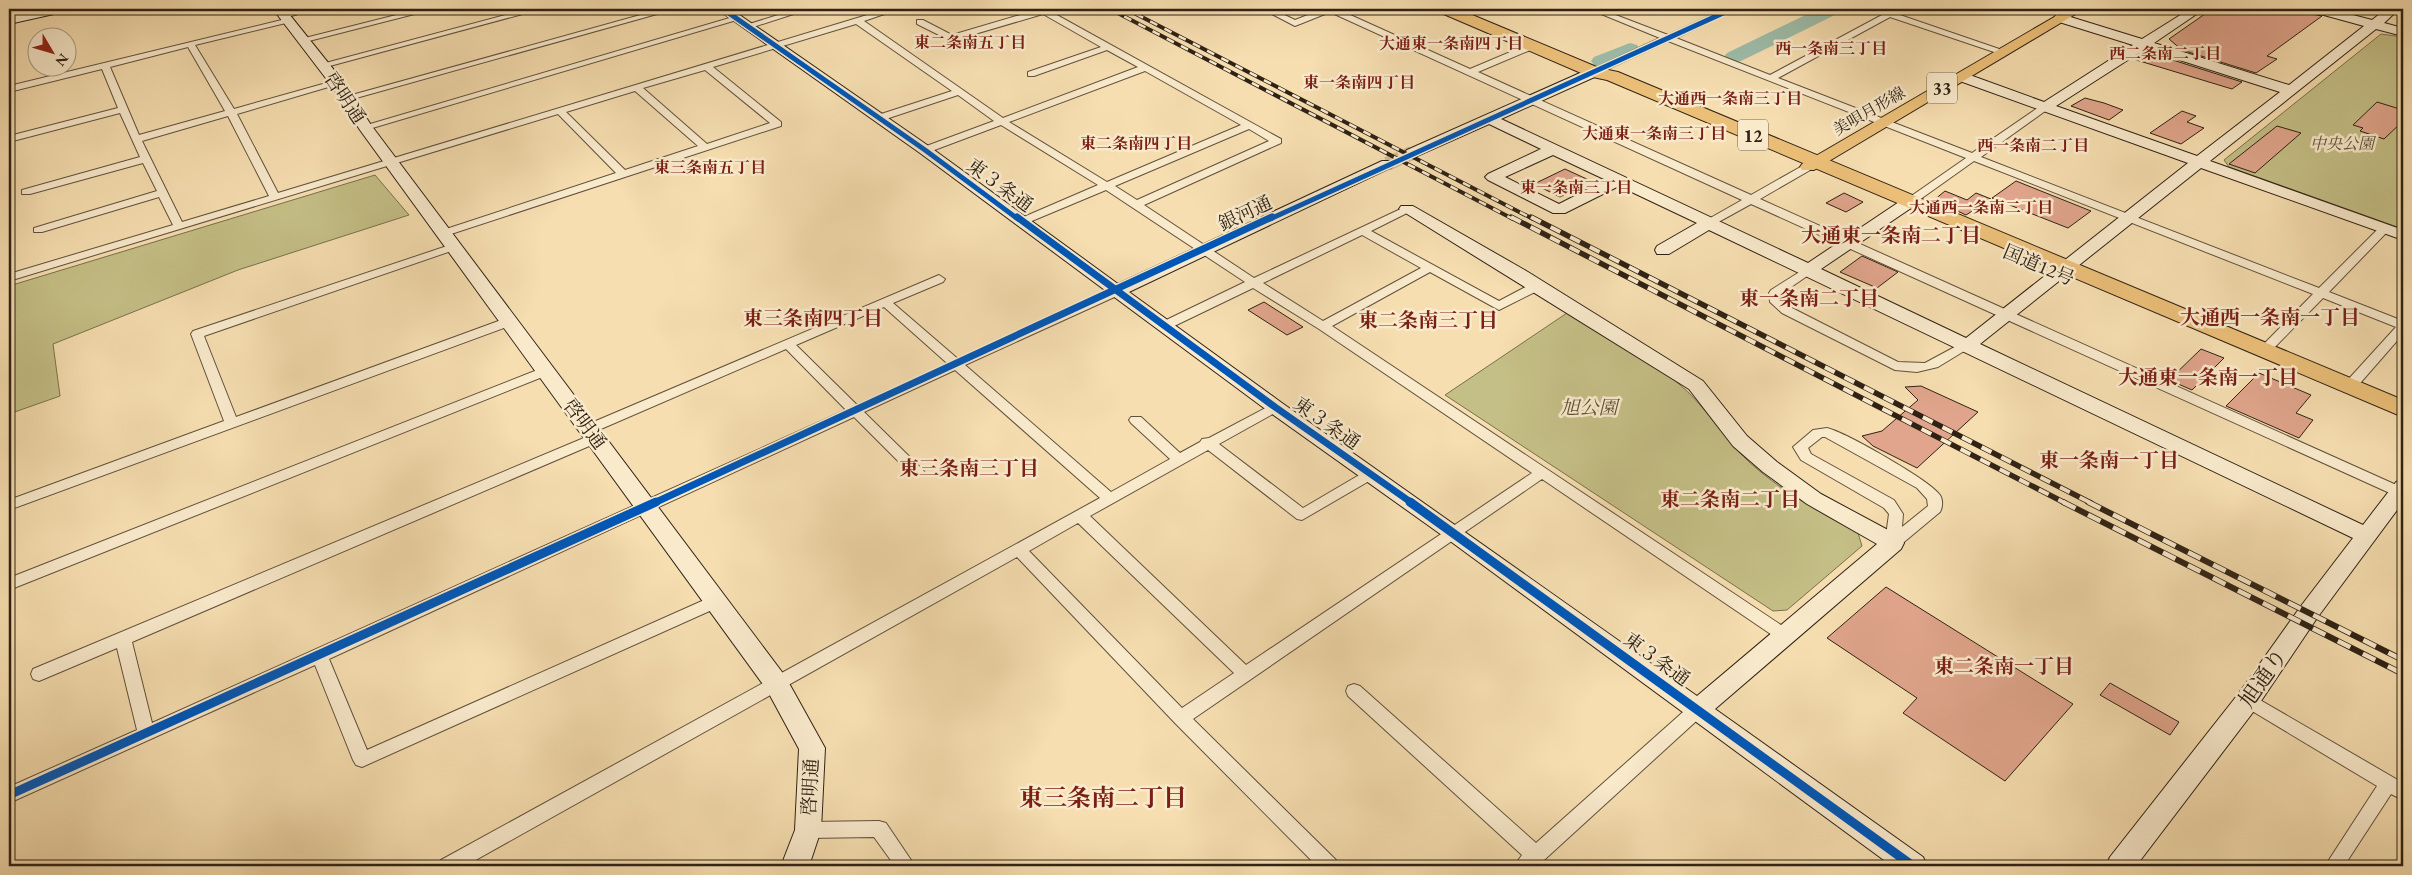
<svg xmlns="http://www.w3.org/2000/svg" width="2412" height="875" viewBox="0 0 2412 875" font-family="'EB Garamond','Noto Serif JP',serif">
	<style>
		.green { fill: #c4bf86; stroke: #7a704e }
		.lines { fill: none; stroke-linecap: round; stroke-linejoin: round }
		.river { fill: #9dbca9; fill-rule: evenodd }
		.building { fill: #e0a58c; stroke: #2f2215 }
		.secondary-tunnel { stroke: #ceb891; stroke-width: 14; stroke-dasharray: 14 7; stroke-linecap: butt }
		.street-casing { stroke: #61513c; stroke-width: 2 }
		.secondary-casing { stroke: #2f2215; stroke-width: 2 }
		.primary-casing { stroke: #2f2215; stroke-width: 2 }
		.highway-casing { stroke: #2f2215; stroke-width: 2 }
		.street { fill: #f9eacc; fill-rule: evenodd }
		.secondary { fill: #f9eacc; fill-rule: evenodd }
		.primary { fill: #ebbf78; fill-rule: evenodd }
		.highway { fill: #ebbf78; fill-rule: evenodd }
		.rail-far2-casing { stroke: #2f2215; stroke-width: 4 }
		.rail-far1-casing { stroke: #2f2215; stroke-width: 5.5 }
		.rail-casing { stroke: #2f2215; stroke-width: 6 }
		.rail-far2 { stroke: #f9eacc; stroke-width: 2.5; stroke-dasharray: 8; stroke-linecap: butt }
		.rail-far1 { stroke: #f9eacc; stroke-width: 4; stroke-dasharray: 11; stroke-linecap: butt }
		.rail { stroke: #f9eacc; stroke-width: 4.5; stroke-dasharray: 14; stroke-linecap: butt }
		.cycleway-far2-casing { stroke: #f9eacc; stroke-width: 8 }
		.cycleway-far1-casing { stroke: #f9eacc; stroke-width: 10 }
		.cycleway-casing { stroke: #f9eacc; stroke-width: 12 }
		.cycleway-far2 { stroke: #0057b8; stroke-width: 5 }
		.cycleway-far1 { stroke: #0057b8; stroke-width: 7 }
		.cycleway { stroke: #0057b8; stroke-width: 9 }
		.labels { text-anchor: middle; dominant-baseline: central; stroke-width: 5; stroke-linejoin: round; paint-order: stroke }
		.far-neighbourhood-label { font-size: 16px; font-weight: bold; fill: #7a1f14; stroke: #f9eacc }
		.far-street-label { font-size: 16px; fill: #2f2215; stroke: #f9eacc }
		.far-park-label { font-size: 16px; font-style: italic; fill: #5c5137; stroke: #f9eacc }
		.shield { fill: #f9eacc; stroke: #6c5e4c; stroke-width: 1 }
		.shield-label { font-size: 18px; font-weight: bold; fill: #2f2215 }
		.street-label { font-size: 19px; fill: #2f2215; stroke: #f9eacc }
		.park-label { font-size: 19px; font-style: italic; fill: #5c5137; stroke: #f9eacc }
		.neighbourhood-label { font-size: 20px; font-weight: bold; fill: #7a1f14; stroke: #f9eacc }
		.near-street-label { font-size: 22px; fill: #2f2215; stroke: #f9eacc }
		.near-neighbourhood-label { font-size: 24px; font-weight: bold; fill: #7a1f14; stroke: #f9eacc }
	</style>
	<rect width="100%" height="100%" fill="#f6deb0"/>
	<filter id="stains"><feTurbulence type="fractalNoise" baseFrequency=".004" numOctaves="4"/><feColorMatrix values="0 0 0 0 .2 0 0 0 0 .09 0 0 0 0 .02 0 0 0 .5 -.17"/></filter>
	<radialGradient id="worn" r=".72"><stop offset=".6" stop-color="#630" stop-opacity="0"/><stop offset="1" stop-color="#630" stop-opacity=".3"/></radialGradient>
	<g class="green">
		<polygon points="2381,34 2403,37 2403,229 2229,167 2224,160"/>
		<polygon points="375,175 409,215 238,270 53,344 60,396 9,414 9,286"/>
		<path d="M1567,313c36,22 81,44 112,71 23,19 38,44 58,66 34,36 78,59 121,83l4,13 -75,64 -14,1 -328,-216z"/>
	</g>
	<g class="lines">
		<g class="river">
			<polygon points="1818,9 1841,9 1839,13 1741,61 1734,63 1727,61 1724,57 1727,53"/>
			<polygon points="1630,43 1637,45 1640,49 1637,53 1608,65 1601,67 1594,65 1591,61 1594,57"/>
		</g>
	</g>
	<g class="building">
		<polygon points="2212,9 2309,9 2312,14 2322,16 2267,56 2277,59 2256,73 2182,50 2169,39"/>
		<polygon points="2140,54 2157,55 2242,82 2232,89 2133,59"/>
		<polygon points="2085,98 2104,103 2123,110 2109,120 2071,106"/>
		<polygon points="2377,102 2403,110 2403,121 2384,139 2360,131 2363,128 2353,125"/>
		<polygon points="2182,111 2196,116 2187,122 2204,128 2181,144 2150,133"/>
		<polygon points="2277,126 2301,133 2255,173 2229,164"/>
		<polygon points="1565,169 1591,181 1560,197 1534,184"/>
		<polygon points="2016,181 2091,211 2068,228 1992,198"/>
		<polygon points="1945,191 1967,200 1976,193 1991,199 1966,215 1934,200"/>
		<polygon points="1844,193 1863,202 1846,212 1826,203"/>
		<polygon points="1862,256 1898,272 1877,288 1840,272"/>
		<polygon points="1264,302 1303,327 1287,335 1248,310"/>
		<polygon points="2201,349 2224,358 2192,390 2169,380"/>
		<polygon points="2259,373 2311,395 2296,413 2313,420 2299,438 2226,406"/>
		<polygon points="1921,386 1978,412 1917,468 1873,446 1862,436 1882,431 1918,400 1905,387"/>
		<polygon points="1886,587 2073,704 2005,781 1903,713 1917,698 1827,638"/>
		<polygon points="2110,683 2179,722 2170,735 2100,695"/>
	</g>
	<g class="lines">
		<polyline class="secondary-tunnel" points="1387,164 1412,153"/>
		<defs>
			<g id="street">
				<polygon points="301,9 316,9 284,18 280,15"/>
				<polygon points="420,9 434,9 305,42 301,39"/>
				<polygon points="528,9 541,9 326,67 318,65"/>
				<polygon points="662,9 675,9 349,100 341,98"/>
				<polygon points="797,9 809,9 750,28 743,26"/>
				<path d="M887,9h12l-35,12 139,97 135,-51 -31,-17 -73,26h-6v-4l73,-25 -58,-33 -92,27 -34,-17v-4h6l29,15 85,-25 -1,-1h10l235,130v4l-137,62 110,73 153,-72 4,1v4l-40,20 128,70 34,-18h8l2,3 -2,3 -42,21 -69,-38 -98,54 458,305 2,4 -2,4 -6,2 -6,-2 -236,-160 -349,240 143,141 2,6h-21l-142,-143 -158,-166 -552,309h-26l2,-6 659,-362 -145,-128 -91,42 59,58 2,3 -2,3h-10l-59,-59 -525,242 38,91 344,-153 6,-2 6,2 2,4 -2,4 -361,162 -6,-2 -3,-5 -38,-95 -306,138v-16l128,-57 -20,-82 -78,33 -6,-2 -2,-5 2,-5 558,-234h10l2,3 -2,3 -469,201 20,81 694,-313 -60,-61 -192,83h-10l-2,-3 2,-3 355,-151 6,4 -2,3 -50,21 65,56 155,-71h8l2,3 -2,3 -156,71 146,127 59,-33 -39,-36 -2,-3 2,-3h10l39,36 20,-11 2,-3 7,-1 66,-35 5,1 2,3 -2,3 -61,34 84,64 63,-37h10l2,3 -2,3 -74,43 -5,-1 -89,-69 -118,66 156,149 286,-192 -213,-144 -66,-41 -85,41h-8l-2,-3 2,-3 85,-41 -139,-92 -79,33h-8v-4l79,-34 -97,-60 -72,27h-8v-4l73,-27 -36,-26 -75,25h-8v-4l77,-25 -96,-67 -143,43 68,55v4l-333,109 -4,1 -6,-3 2,-2 176,-58 -58,-59 -549,167v-7l164,-49 -14,-28 -117,35h-8v-4l123,-37 -14,-28 -113,31h-8v-4l118,-33 -20,-44 -111,29v-6l109,-28 -16,-39 -93,23v-6l281,-68v4l-95,23 39,64 103,-29 5,3 -105,31 41,79zM188,47l37,64 -86,24 -29,-68zM705,70l65,53 -63,21 -64,-56zM1145,71l96,54 -134,57 -98,-60zM635,91l63,55 -73,24 -59,-58zM228,116l41,80 -87,26 -40,-81zM1249,129l20,12 -132,59 -22,-14zM1362,235l59,33 -98,53 -60,-38zM884,307l64,57 -91,41 -61,-60zM1078,523l156,150 -52,35 -153,-157z"/>
				<polygon points="1262,9 1272,9 1295,20 1323,9 1337,9 1470,69 1529,44 1535,44 1535,48 1478,72 1751,195 1804,165 1812,165 1812,169 1760,199 2403,488 2403,499 1751,204 1713,225 1705,225 1705,221 1742,200 1330,12 1295,26"/>
				<polygon points="1589,9 1600,9 1668,35 1725,9 1736,9 1676,38 1770,75 1882,15 1870,9 1889,11 1903,9 1897,14 2008,52 2000,54 1890,17 1778,78 1972,153 2042,105 2048,105 2048,109 1981,157 2319,288 2381,226 2389,226 2389,230 2329,292 2403,321 2403,334 2355,389 2345,389 2343,386 2345,383 2396,327 2323,298 2268,354 2260,354 2258,351 2260,348 2313,294 1974,161 1915,203 1907,203 1907,199 1966,158 1668,41 1597,74 1591,74 1591,70 1660,38"/>
				<polygon points="733,17 740,19 369,129 360,127"/>
				<polygon points="453,244 457,245 457,249 204,336 236,417 504,319 512,319 514,322 512,325 9,510 9,500 224,421 191,334 193,331"/>
				<polygon points="1809,266 1813,268 1815,270 1813,272 1781,294 1782,301 1790,307 1898,362 1925,363 1964,342 1972,342 1974,345 1938,367 1917,372 1895,370 1782,313 1770,302 1769,293 1771,290"/>
				<polygon points="545,367 551,371 550,374 9,590 9,578"/>
				<path d="M1827,428c18,4 102,52 112,66 4,4 4,13 1,18l-42,35h-10l-3,-4 4,-29 -5,-6 -83,-48 -8,-13 20,-17zM1822,437h3l92,51 10,11 1,7 -26,21 1,-13 -9,-14 -83,-46 -3,-6z"/>
				<polygon points="1354,684 1360,686 1536,843 1692,704 1698,702 1704,704 1706,709 1704,714 1543,861 1536,866 1514,866 1522,855 1348,696 1346,691 1348,686"/>
				<polygon points="2248,693 2403,783 2403,800 2391,794 2344,866 2325,866 2377,786 2242,705 2240,700 2242,695"/>
				<polygon points="879,821 886,823 915,866 895,866 874,837 808,838 801,836 799,830 801,824 808,822"/>
			</g>
			<g id="secondary">
				<polygon points="43,9 65,9 63,12 9,24 9,16"/>
				<polygon points="273,9 285,9 342,80 371,125 785,676 825,748 821,830 809,866 781,866 795,830 799,749 767,690 360,130 331,85"/>
				<polygon points="717,9 731,9 930,147 1118,284 1382,161 1392,161 1395,164 1392,167 1129,292 1282,403 1697,696 1877,544 1807,504 1763,472 1733,446 1689,389 1399,209 1401,206 1413,206 1528,272 1703,381 1747,436 1777,462 1821,494 1901,537 1904,543 1901,549 1715,709 1923,857 1927,866 1892,866 1446,538 1268,411 920,153"/>
				<path d="M2190,9h14l-50,34 135,42 75,-59 -51,-14 -2,-3h19l42,11 14,-11h13l-15,14 19,5v8l-27,-7 -166,132 193,69v10l-202,-72 -221,176 383,181 33,-43 7,-2v22l-86,116 -60,89 -121,159h-30l4,-9 129,-164 62,-87 52,-68 -644,-308 -40,24h-12l-2,-4 2,-4 40,-23 -78,-37 -54,27h-12l-65,-33 -3,-3 3,-3 53,-25 -52,-25 -72,32h-10l-3,-3 3,-3 182,-81h10l2,3 -2,3 -98,44 307,144 97,-65h12l2,3 -2,3 -96,65 145,69 222,-175 -231,-83 -2,-3 2,-3h10l77,28 89,-57 -77,-24 -2,-3 2,-3h8l78,24zM2145,49l135,43 -83,64 -141,-50zM1553,155l53,25 -47,24 -54,-27z"/>
			</g>
			<polygon id="primary" points="2068,9 2084,9 1814,170 1802,170 1800,167 1802,164"/>
			<polygon id="highway" points="1437,9 1458,9 1599,68 1618,72 2403,400 2403,417 1607,80 1588,76 1439,12"/>
		</defs>
		<use href="#street" class="street-casing"/>
		<use href="#secondary" class="secondary-casing"/>
		<use href="#primary" class="primary-casing"/>
		<use href="#highway" class="highway-casing"/>
		<use href="#street" class="street"/>
		<use href="#secondary" class="secondary"/>
		<use href="#primary" class="primary"/>
		<use href="#highway" class="highway"/>
		<defs>
			<g id="rail-far2">
				<polyline points="1110,9 1513,219"/>
				<polyline points="1136,14 1533,219"/>
			</g>
			<g id="rail-far1">
				<polyline points="1511,217 2065,503"/>
				<polyline points="1531,217 2091,503"/>
			</g>
			<g id="rail">
				<polyline points="2063,502 2403,674"/>
				<polyline points="2088,502 2403,660"/>
			</g>
		</defs>
		<use href="#rail-far2" class="rail-far2-casing"/>
		<use href="#rail-far1" class="rail-far1-casing"/>
		<use href="#rail" class="rail-casing"/>
		<use href="#rail-far2" class="rail-far2"/>
		<use href="#rail-far1" class="rail-far1"/>
		<use href="#rail" class="rail"/>
		<defs>
			<g id="cycleway-far2">
				<polyline points="723,9 925,150 1018,219"/>
				<polyline points="1270,219 1732,9"/>
			</g>
			<g id="cycleway-far1">
				<polyline points="1017,217 1275,407 1412,503"/>
				<polyline points="654,503 1272,217"/>
			</g>
			<g id="cycleway">
				<polyline points="1410,502 1913,866"/>
				<polyline points="9,795 656,502"/>
			</g>
		</defs>
		<use href="#cycleway-far2" class="cycleway-far2-casing"/>
		<use href="#cycleway-far1" class="cycleway-far1-casing"/>
		<use href="#cycleway" class="cycleway-casing"/>
		<use href="#cycleway-far2" class="cycleway-far2"/>
		<use href="#cycleway-far1" class="cycleway-far1"/>
		<use href="#cycleway" class="cycleway"/>
	</g>
	<g class="labels">
		<g class="far-neighbourhood-label">
			<text x="970" y="42">東二条南五丁目</text>
			<text x="1451" y="43">大通東一条南四丁目</text>
			<text x="1831" y="48">西一条南三丁目</text>
			<text x="2165" y="53">西二条南二丁目</text>
			<text x="1359" y="82">東一条南四丁目</text>
			<text x="1730" y="98">大通西一条南三丁目</text>
			<text x="1654" y="133">大通東一条南三丁目</text>
			<text x="1136" y="143">東二条南四丁目</text>
			<text x="2033" y="145">西一条南二丁目</text>
			<text x="710" y="167">東三条南五丁目</text>
			<text x="1576" y="187">東一条南三丁目</text>
			<text x="1981" y="207">大通西一条南二丁目</text>
		</g>
		<g class="far-street-label">
			<text transform="translate(1869 111) rotate(-30)">美唄月形線</text>
		</g>
		<g class="far-park-label">
			<text x="2342" y="143">中央公園</text>
		</g>
		<g class="shield">
			<rect x="1927" y="72.5" width="30" height="31" rx="4"/>
			<rect x="1738" y="119.5" width="30" height="31" rx="4"/>
		</g>
		<g class="shield-label">
			<text x="1942" y="88">33</text>
			<text x="1753" y="135">12</text>
		</g>
		<g class="street-label">
			<text transform="translate(345 98) rotate(56)">啓明通</text>
			<text transform="translate(1000 185) rotate(36)">東３条通</text>
			<text transform="translate(1245 213) rotate(-25)">銀河通</text>
			<text transform="translate(2039 265) rotate(23)">国道12号</text>
			<text transform="translate(1327 423) rotate(35)">東３条通</text>
			<text transform="translate(585 424) rotate(53)">啓明通</text>
			<text transform="translate(1657 659) rotate(36)">東３条通</text>
			<text transform="translate(810 787) rotate(-87)">啓明通</text>
		</g>
		<g class="park-label">
			<text x="1589" y="407">旭公園</text>
		</g>
		<g class="neighbourhood-label">
			<text x="1891" y="235">大通東一条南二丁目</text>
			<text x="1809" y="298">東一条南二丁目</text>
			<text x="2270" y="317">大通西一条南一丁目</text>
			<text x="813" y="318">東三条南四丁目</text>
			<text x="1428" y="320">東二条南三丁目</text>
			<text x="2208" y="377">大通東一条南一丁目</text>
			<text x="2109" y="460">東一条南一丁目</text>
			<text x="969" y="468">東三条南三丁目</text>
			<text x="1730" y="499">東二条南二丁目</text>
			<text x="2004" y="666">東二条南一丁目</text>
		</g>
		<g class="near-street-label">
			<text transform="translate(2263 678) rotate(-55)">旭通り</text>
		</g>
		<g class="near-neighbourhood-label">
			<text x="1103" y="797">東三条南二丁目</text>
		</g>
	</g>
	<rect width="2412" height="875" fill="none" stroke="#f6deb0" stroke-width="30"/>
	<rect x="10" y="10" width="2392" height="855" fill="none" stroke="#2f2215" stroke-width="2.5"/>
	<rect x="15" y="15" width="2382" height="845" fill="none" stroke="#2f2215"/>
	<g transform="translate(52 52) rotate(128)"><circle r="24" fill="#f9eacc" stroke="#a89a83"/>
	<path d="M0-4L9 19L0 12L-9 19Z" fill="#8f2418"/>
	<text y="-8" font-size="14" font-weight="bold" text-anchor="middle" fill="#2f2215">N</text>
	</g>
	<rect width="100%" height="100%" filter="url(#stains)"/>
	<rect width="100%" height="100%" fill="url(#worn)"/>
</svg>
